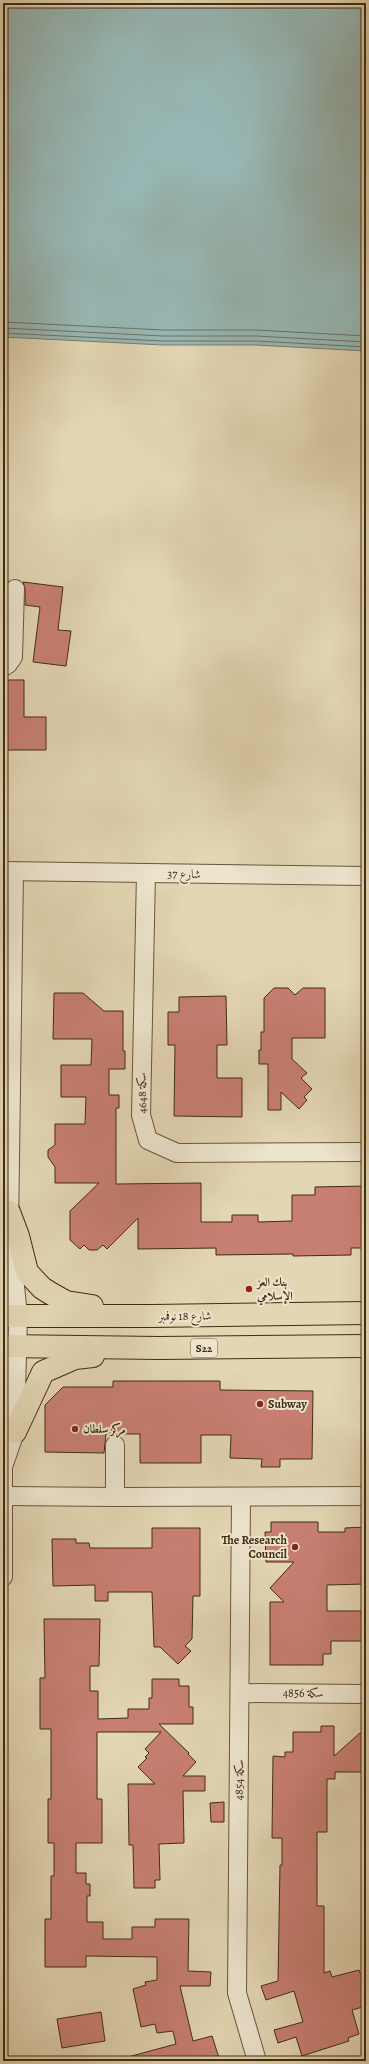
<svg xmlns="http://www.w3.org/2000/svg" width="369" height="2064" viewBox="0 0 369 2064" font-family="Alegreya,Amiri,serif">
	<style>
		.water { fill: #97b7b4; stroke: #747f73 }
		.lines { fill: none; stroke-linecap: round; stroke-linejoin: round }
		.shore { stroke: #6c7262; stroke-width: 1 }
		.building { fill: #c87f73; stroke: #402c11 }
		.minor-casing { stroke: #69563a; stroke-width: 20 }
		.major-casing { stroke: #402c11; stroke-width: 24 }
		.minor { stroke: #ede4ce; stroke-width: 18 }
		.major { stroke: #e3d6b3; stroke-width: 22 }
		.poi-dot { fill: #8f2418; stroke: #ede4ce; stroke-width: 1.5 }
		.labels { text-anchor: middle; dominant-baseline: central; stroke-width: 4; stroke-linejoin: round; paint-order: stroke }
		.shield { fill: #ede4ce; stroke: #74634a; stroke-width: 1 }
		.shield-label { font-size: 11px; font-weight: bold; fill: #402c11 }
		.street-label { font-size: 12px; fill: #402c11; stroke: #ede4ce }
		.poi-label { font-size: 12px; font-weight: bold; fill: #402c11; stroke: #ede4ce; text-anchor: start }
	</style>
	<rect width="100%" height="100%" fill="#e3d6b3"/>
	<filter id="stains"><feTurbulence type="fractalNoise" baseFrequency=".005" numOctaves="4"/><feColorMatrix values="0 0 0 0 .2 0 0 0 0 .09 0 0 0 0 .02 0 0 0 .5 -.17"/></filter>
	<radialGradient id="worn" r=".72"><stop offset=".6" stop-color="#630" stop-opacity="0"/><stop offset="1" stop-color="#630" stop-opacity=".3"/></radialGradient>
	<polygon class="water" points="3,3 366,3 366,351 256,345 163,345 3,337"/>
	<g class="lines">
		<g class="shore">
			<polyline points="3,322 163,330 256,330 366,336"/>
			<polyline points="3,328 163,336 256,336 366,342"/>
			<polyline points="3,333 163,341 256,341 366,347"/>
		</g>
	</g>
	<g class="building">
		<polygon points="23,582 63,587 58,630 71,631 66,666 33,662 40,607 25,605 25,589"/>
		<polygon points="3,680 24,680 24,717 46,717 46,750 3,750"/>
		<polygon points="274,988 288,988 295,995 303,988 325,988 325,1038 292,1038 292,1059 307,1073 301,1078 312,1089 304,1097 307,1100 299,1109 281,1092 281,1110 268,1110 268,1064 259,1064 259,1050 261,1050 261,1032 264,1032 264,998"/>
		<polygon points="54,993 83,993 104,1011 123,1011 123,1051 125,1051 125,1069 109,1069 109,1095 119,1095 119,1108 116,1108 116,1184 201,1183 201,1222 232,1222 232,1215 258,1215 258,1222 292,1221 292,1195 315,1195 315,1187 366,1186 366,1248 351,1248 351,1255 293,1256 293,1254 216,1255 216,1248 138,1249 138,1218 107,1249 103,1245 97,1250 89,1250 84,1245 80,1249 70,1240 70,1211 99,1183 55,1183 55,1167 48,1157 48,1150 55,1145 55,1124 85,1124 86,1097 61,1097 61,1065 91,1065 92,1039 53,1039"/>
		<polygon points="226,996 227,1045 217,1045 217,1078 242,1078 242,1117 174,1116 175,1045 168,1045 168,1012 179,1012 179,997"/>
		<polygon points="113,1381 220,1381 220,1390 313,1391 312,1459 280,1459 280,1467 261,1467 262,1459 230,1458 231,1435 201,1435 201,1463 140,1463 140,1434 106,1434 104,1453 45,1452 45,1405 63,1387 113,1387"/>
		<polygon points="271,1522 318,1522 318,1532 345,1532 345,1528 366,1527 366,1584 327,1585 327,1611 366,1611 366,1641 331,1641 331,1654 323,1654 323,1665 270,1665 270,1602 284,1602 270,1588 294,1562 266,1562 265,1532 271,1532"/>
		<polygon points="152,1528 200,1528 200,1596 193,1596 192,1639 185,1646 191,1651 178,1664 160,1647 154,1647 152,1592 108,1592 108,1601 95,1601 95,1585 53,1586 52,1539 76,1539 76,1543 89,1543 90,1548 152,1548"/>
		<polygon points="44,1619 100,1619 99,1666 90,1666 90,1691 98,1691 98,1719 128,1718 128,1709 149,1709 149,1698 152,1698 152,1679 179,1679 179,1686 189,1686 189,1707 193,1707 193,1724 159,1724 189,1753 188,1754 196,1762 183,1776 205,1776 205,1791 183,1791 184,1843 159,1844 160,1880 155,1880 155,1888 134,1888 133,1845 129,1845 128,1784 155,1784 138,1767 147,1758 145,1757 149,1753 145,1749 161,1732 97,1732 97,1799 102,1799 102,1843 76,1843 76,1873 86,1873 86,1884 90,1884 90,1896 87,1896 87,1922 103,1922 103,1939 132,1939 132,1927 155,1927 155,1919 189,1919 188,1971 211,1972 210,1986 180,1986 193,2041 212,2036 220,2061 129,2061 128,2057 176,2044 173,2031 157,2033 155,2024 141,2027 133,1989 146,1985 145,1982 157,1980 157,1957 86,1956 86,1967 45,1967 45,1919 51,1919 51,1876 54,1876 54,1843 48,1843 48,1799 51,1799 51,1729 40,1729 40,1678 45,1678"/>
		<polygon points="321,1726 334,1726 334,1756 360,1733 366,1739 366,1772 335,1772 335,1779 327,1779 327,1832 317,1832 317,1906 324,1906 324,1973 330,1971 332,1977 359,1970 360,1973 366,1971 366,2006 352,2010 359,2034 348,2038 349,2041 302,2056 296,2037 278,2043 274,2030 303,2022 294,1991 266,2000 261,1986 278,1981 280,1865 282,1865 282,1838 272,1838 273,1756 285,1757 285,1752 293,1752 293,1732 321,1732"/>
		<polygon points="224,1802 224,1822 211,1822 210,1803"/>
		<polygon points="101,2012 105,2041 62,2048 57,2019"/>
	</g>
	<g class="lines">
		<defs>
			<g id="minor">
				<polyline points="3,667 8,664 13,657 15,589"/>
				<polyline points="3,871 366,876"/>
				<polyline points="146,873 141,1115 148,1140 177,1153 366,1152"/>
				<polyline points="3,1459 3,1577"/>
				<polyline points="4,1464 15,1432 18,1315 9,1229 14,872"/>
				<polyline points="4,1496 115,1497 366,1496"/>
				<polyline points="115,1497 115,1445"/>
				<polyline points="241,1497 237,1993 257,2061"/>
				<polyline points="240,1693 366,1694"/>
			</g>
			<g id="major">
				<polyline points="9,1212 18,1236 27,1272 42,1288 50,1293 66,1302 92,1306"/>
				<polyline points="3,1316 152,1316 366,1313"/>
				<polyline points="3,1346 159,1348 366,1346"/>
				<polyline points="15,1432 43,1372 75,1358 93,1356"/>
			</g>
		</defs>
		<use href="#minor" class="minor-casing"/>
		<use href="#major" class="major-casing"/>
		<use href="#minor" class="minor"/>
		<use href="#major" class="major"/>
	</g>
	<g class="poi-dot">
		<circle cx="249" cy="1289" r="4"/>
		<circle cx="260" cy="1404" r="4"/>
		<circle cx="75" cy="1429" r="4"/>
		<circle cx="295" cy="1547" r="4"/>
	</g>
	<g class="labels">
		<rect class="shield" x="191" y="1339" width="26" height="18" rx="3"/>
		<g class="shield-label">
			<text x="204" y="1348">S22</text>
		</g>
		<g class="street-label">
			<text transform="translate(184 874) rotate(1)">شارع 37</text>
			<text transform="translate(142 1093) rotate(-91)">سكة 4648</text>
			<text transform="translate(185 1316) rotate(-1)">شارع 18 نوفمبر</text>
			<text x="303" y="1693">سكة 4856</text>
			<text transform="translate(239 1780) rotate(-89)">سكة 4854</text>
		</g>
		<g class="poi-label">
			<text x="257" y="1282">بنك العز<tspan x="257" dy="14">الإسلامي</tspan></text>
			<text x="268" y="1404">Subway</text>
			<text x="83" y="1429">مركز سلطان</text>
			<text x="287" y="1540" text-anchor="end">The Research<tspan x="287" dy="14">Council</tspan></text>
		</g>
	</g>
	<rect width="369" height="2064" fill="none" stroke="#e3d6b3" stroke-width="16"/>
	<rect x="4" y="4" width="361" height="2056" fill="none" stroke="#402c11" stroke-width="2"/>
	<rect x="8" y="8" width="353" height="2048" fill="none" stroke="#402c11"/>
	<rect width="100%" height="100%" filter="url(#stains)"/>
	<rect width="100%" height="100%" fill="url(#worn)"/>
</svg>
